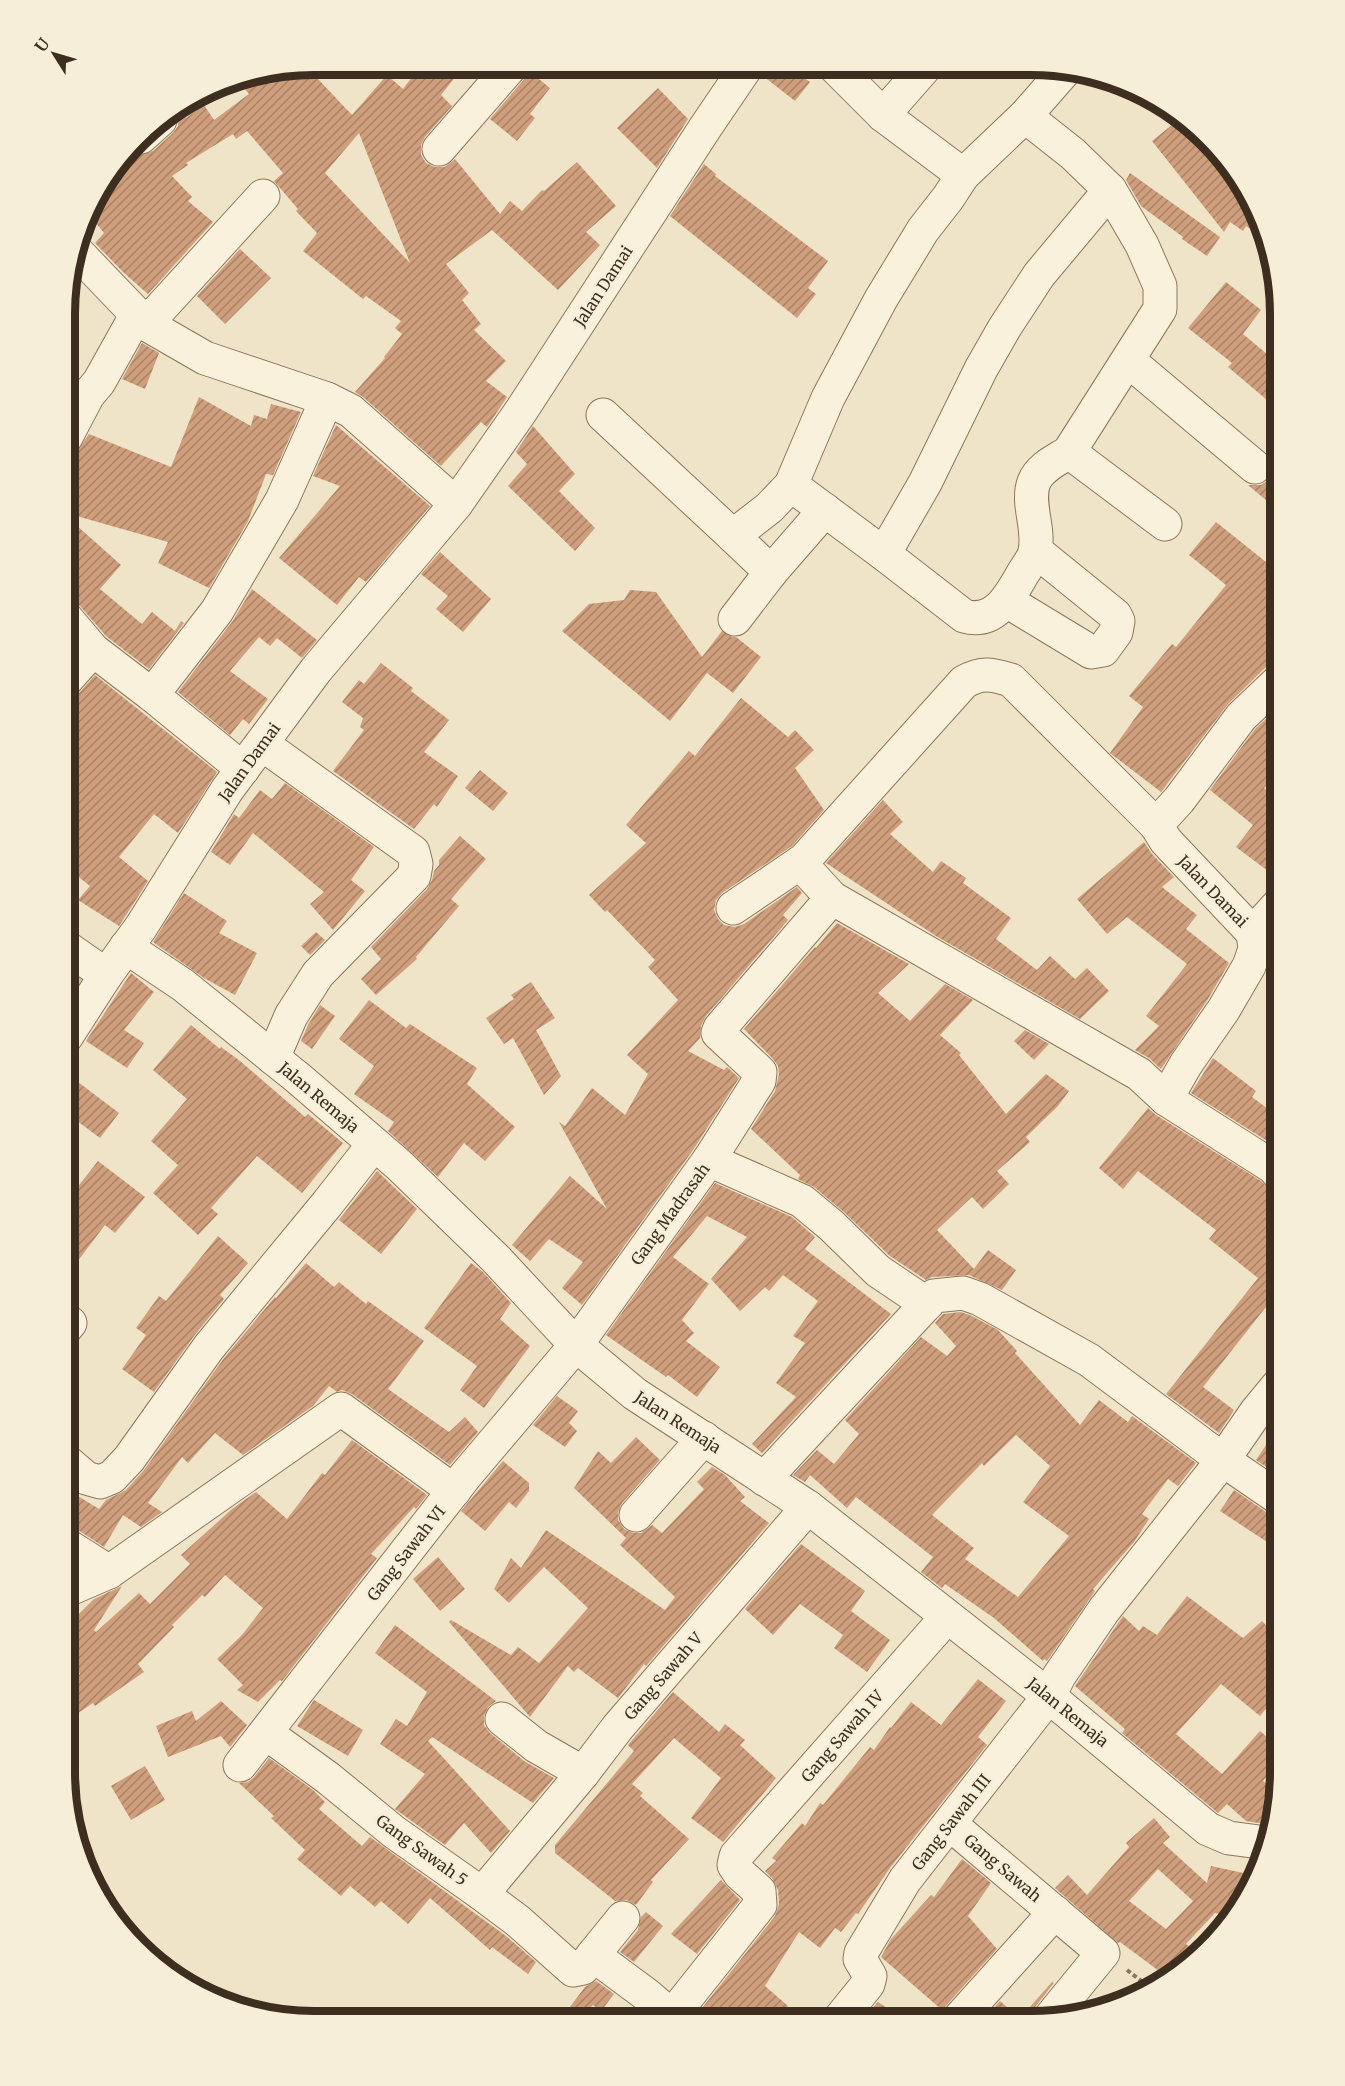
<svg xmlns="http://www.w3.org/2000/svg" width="1345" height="2086" viewBox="0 0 1345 2086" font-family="Merriweather,serif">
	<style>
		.pitch { fill: #c9cf9b }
		.building { fill: url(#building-hatch); fill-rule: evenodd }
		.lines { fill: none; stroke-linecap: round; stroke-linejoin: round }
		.minor-casing { stroke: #8d765c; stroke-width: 35 }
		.path { stroke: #8d765c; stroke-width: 4; stroke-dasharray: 4.5 3; stroke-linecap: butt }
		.minor { stroke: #faf1dc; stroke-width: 33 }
		.labels { text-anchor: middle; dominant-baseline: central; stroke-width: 4.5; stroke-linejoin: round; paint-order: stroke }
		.street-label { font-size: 16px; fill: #3d2e20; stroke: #f7eed8 }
		.rim { fill: none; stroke: #3d2e20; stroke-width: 8 }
	</style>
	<defs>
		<pattern id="building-hatch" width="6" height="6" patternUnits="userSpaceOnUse" patternTransform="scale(1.5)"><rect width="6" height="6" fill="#cf9f7d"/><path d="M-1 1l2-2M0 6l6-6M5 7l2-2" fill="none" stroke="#a98266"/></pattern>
	</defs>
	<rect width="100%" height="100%" fill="#f0e4c8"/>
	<polygon class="pitch" points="66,954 88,972 66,1004"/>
	<g class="building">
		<path d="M314,64l21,1 -17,14 34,36 35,-40 16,14 18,-24h44l-24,30 11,11 -27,31 -4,8v10l5,8 9,4h10l10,-8 45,55 10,-13 12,10 20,-21 2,1 33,-29 39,44 -30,26 14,13 -42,45 -66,-60 -46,34 23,29 -7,7 19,24 -7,6 32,31 -20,20 21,16 -20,30 -6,-5 -40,44 -78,-69 -8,-5 30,-34 -1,-1 18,-23 -7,-6 6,-7 -35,-25 -3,3 -60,-48 14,-18 -21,-22 2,-2 -24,-28 9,-8 -36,-42 -11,8 -3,-5 -47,29 2,2 -16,11 20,21 -4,4 25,21 -65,72 -24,-21 -29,-30 9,-10 -16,-20 2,-10 11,-14 35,-30 -2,-2 19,-6 19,-17 6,-8v-5l7,-5 1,2 18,-13 10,15 35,-26 -11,-14zM359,133l51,130 -85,-90z"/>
		<polygon points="765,66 788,66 810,82 795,101 763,76"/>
		<polygon points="529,71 550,88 530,114 535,118 517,141 490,119 526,77"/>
		<polygon points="658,88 688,119 657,168 617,128"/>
		<polygon points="1183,116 1229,162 1261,218 1265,238 1246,226 1243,231 1230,222 1224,232 1152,141"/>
		<polygon points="704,164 716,174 715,176 828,261 808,288 816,294 797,318 670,216"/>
		<polygon points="1130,173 1220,237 1207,256 1182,239 1183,237 1141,206 1126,180"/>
		<polygon points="240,249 271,278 225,324 197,296"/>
		<polygon points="1226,282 1261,310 1243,334 1280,365 1280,411 1228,367 1232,363 1188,328"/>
		<polygon points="142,343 159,353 145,389 122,379"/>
		<polygon points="199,397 251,426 254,415 267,419 271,404 301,412 273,475 266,474 248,521 209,588 158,563 168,542 66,513 66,456 76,452 89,434 171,467"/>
		<polygon points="336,425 430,506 366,582 359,577 337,605 279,558 340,486 313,476"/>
		<polygon points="533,426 575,474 559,491 595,528 575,551 508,486 527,464 516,452"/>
		<polygon points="1280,439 1280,512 1248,485 1261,485 1270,479 1273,470 1273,461 1269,455"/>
		<polygon points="66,516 121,565 100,589 142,624 152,612 175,631 181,621 184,623 149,669 106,636 80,606 73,601 66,600"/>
		<polygon points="1216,522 1266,562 1280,547 1280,662 1275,662 1267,666 1228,704 1161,792 1110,753 1143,707 1129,696 1172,644 1176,647 1226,585 1189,555"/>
		<polygon points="440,552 491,599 463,632 436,609 448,596 421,574"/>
		<polygon points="252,589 317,640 302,658 277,638 270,646 259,637 230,671 268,699 249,724 243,719 230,735 178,692 232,622"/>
		<polygon points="630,590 656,592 702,657 722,631 732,637 736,637 761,657 733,693 707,673 670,721 562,631 589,604 624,600"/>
		<polygon points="381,663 413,688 411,691 449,720 424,752 458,776 437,807 434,804 414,829 333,771 364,730 360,727 363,718 342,702 359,680 364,684"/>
		<polygon points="95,675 217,772 178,833 154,814 119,857 148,881 119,926 78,900 90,886 66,867 66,698 72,698 79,693"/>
		<polygon points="741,698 788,737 795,730 814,750 795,768 824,810 792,846 722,893 716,900 714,910 718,919 724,925 735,927 744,924 797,887 802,893 783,915 788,920 706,1016 701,1026 700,1038 688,1051 724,1070 727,1067 739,1078 693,1150 582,1305 562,1288 583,1262 549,1239 530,1261 512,1245 570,1176 607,1209 559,1122 565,1126 592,1088 625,1115 648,1074 627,1055 678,1000 648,967 655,960 607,910 605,912 589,895 646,843 626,825 689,751 695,756"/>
		<polygon points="1280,706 1280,773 1264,788 1280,801 1280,862 1272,874 1236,847 1253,825 1210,790 1255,729"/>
		<polygon points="480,770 508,793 493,811 465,788"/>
		<polygon points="285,783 374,847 351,880 365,891 333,930 310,904 324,892 253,833 230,865 211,852 234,814 239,818 260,790 272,799"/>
		<polygon points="883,800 903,822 890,834 933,872 941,861 966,878 963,883 1011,918 996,939 1037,970 1050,956 1075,979 1087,968 1109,991 1080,1019 936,936 826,863"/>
		<polygon points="460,836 486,859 451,899 459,906 416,957 417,959 376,995 361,979 381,959 371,947 427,889 432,880 434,871 439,865 439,860"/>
		<polygon points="1144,842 1152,854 1174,877 1162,887 1197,915 1186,929 1229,963 1208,999 1161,1069 1149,1058 1135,1050 1159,1026 1146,1016 1187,964 1127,917 1107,934 1077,899"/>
		<polygon points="184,893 227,921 219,933 257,953 235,995 204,978 153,942"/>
		<polygon points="837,923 909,964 878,993 910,1021 945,984 973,1000 940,1035 961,1053 959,1055 1006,1114 1046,1074 1069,1091 1058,1106 1026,1137 1030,1142 997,1171 1009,1184 983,1209 972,1197 937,1230 974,1269 988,1250 1016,1270 1002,1290 969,1275 932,1277 926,1280 890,1256 845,1213 814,1187 798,1179 800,1175 751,1129 775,1091 779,1074 778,1066 773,1059 744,1029 815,947 816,948"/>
		<polygon points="316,932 325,940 310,955 301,946"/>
		<polygon points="131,973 154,992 124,1030 144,1043 127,1068 86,1041"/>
		<polygon points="531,982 555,1018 536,1030 561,1076 544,1095 513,1038 504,1044 486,1018 514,999 511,995"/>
		<polygon points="369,1000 406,1028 410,1024 477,1068 467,1084 515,1127 485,1161 464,1143 438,1177 388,1131 394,1122 354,1094 374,1066 339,1039"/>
		<polygon points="320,1005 335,1016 312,1049 301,1041 308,1025"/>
		<polygon points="191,1025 220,1049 221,1047 240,1061 305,1117 308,1114 343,1143 302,1193 257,1156 211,1208 218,1214 198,1235 153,1193 178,1165 151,1141 187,1099 153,1070"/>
		<polygon points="1025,1030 1049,1044 1034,1060 1014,1041"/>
		<polygon points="1213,1058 1256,1091 1252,1097 1280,1118 1280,1149 1191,1093"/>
		<polygon points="78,1082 119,1113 100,1138 65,1112 65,1099"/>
		<polygon points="1148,1108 1156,1115 1261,1181 1273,1192 1280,1193 1280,1295 1277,1293 1203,1387 1234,1410 1219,1433 1166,1394 1258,1278 1209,1239 1216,1230 1138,1171 1123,1189 1099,1168"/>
		<polygon points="98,1161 145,1197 115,1233 105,1225 65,1278 65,1203"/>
		<polygon points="377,1171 417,1209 381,1254 339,1220"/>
		<polygon points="715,1183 792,1217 815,1237 805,1249 891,1314 762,1453 752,1444 796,1397 776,1383 805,1343 793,1336 818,1301 783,1275 769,1291 765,1287 740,1311 711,1279 747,1237 707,1216 673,1257 709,1284 682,1320 694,1333 686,1341 720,1367 697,1397 668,1375 666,1377 606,1335"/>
		<polygon points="218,1236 248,1263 220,1295 224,1299 194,1336 154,1392 122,1369 146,1335 136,1328 159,1296 166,1301"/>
		<polygon points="306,1263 334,1287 339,1282 366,1304 368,1301 424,1341 388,1389 449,1432 465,1417 478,1432 450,1465 352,1394 342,1390 337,1392 329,1386 313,1406 243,1455 215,1433 188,1463 182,1457 148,1503 162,1512 141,1527 123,1515 104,1547 75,1528 65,1525 65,1488 99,1509 106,1500 126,1490 144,1470 224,1358 275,1297 276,1298"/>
		<polygon points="471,1263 483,1272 511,1303 500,1319 530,1346 484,1408 460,1390 477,1366 424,1328"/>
		<path d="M961,1312l11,4 26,14 19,21 -2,2 65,72 19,-25 29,22 4,-6 64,47 -18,23 -10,-7 -26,35 7,5 -15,23 -41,47 2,2 -48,70 -3,-2 -1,2 -49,-43 -49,-34 -3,4 -21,-16 12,-15 -77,-60 -9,11 -37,-33 -5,7 -12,-7 24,-25 17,14 25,-30 -14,-14 76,-83 26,19 9,-10 -21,-23 8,-9zM1016,1435l34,31 -27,36 46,34 -51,61 -53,-38 9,-11 -42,-33 50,-52 2,3z"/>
		<polygon points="557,1396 578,1411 569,1423 577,1431 565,1447 533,1425"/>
		<polygon points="1280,1424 1280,1476 1256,1460"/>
		<polygon points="636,1437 660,1460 622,1503 618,1512 618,1520 624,1529 633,1533 641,1533 652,1525 662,1533 704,1489 697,1482 712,1467 725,1475 745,1497 740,1501 769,1523 646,1666 644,1664 618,1698 578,1668 574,1672 568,1666 530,1717 449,1622 451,1620 511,1655 518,1647 539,1663 588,1608 544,1567 509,1603 494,1589 511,1558 521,1568 546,1530 665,1610 675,1597 620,1545 626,1538 574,1488 598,1451 611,1463"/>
		<polygon points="352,1440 427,1495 416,1509 414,1507 371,1554 377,1558 282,1681 280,1680 258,1702 237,1690 243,1685 217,1659 242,1635 263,1608 225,1575 205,1597 202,1595 172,1625 174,1627 138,1664 144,1672 95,1706 93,1703 65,1722 65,1682 80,1674 65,1650 65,1609 71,1609 76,1617 94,1599 122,1586 94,1630 96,1632 139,1593 150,1604 190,1564 181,1555 232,1509 256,1492 287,1519 322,1473 325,1475"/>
		<polygon points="503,1461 529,1483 529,1491 516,1508 509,1502 485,1531 461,1511"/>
		<polygon points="1234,1490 1269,1514 1280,1517 1280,1523 1267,1542 1220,1511"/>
		<polygon points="801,1544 865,1591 851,1611 890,1640 867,1672 834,1648 843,1635 800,1604 773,1635 745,1609"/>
		<polygon points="438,1557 465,1589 440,1611 413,1579"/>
		<polygon points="1187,1596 1243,1638 1262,1621 1280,1641 1280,1684 1270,1694 1275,1698 1260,1716 1221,1684 1176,1734 1222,1774 1260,1731 1280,1749 1280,1762 1263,1781 1279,1794 1271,1825 1246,1821 1227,1804 1218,1813 1122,1733 1125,1729 1075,1686 1123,1616 1139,1631 1143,1626 1157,1635"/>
		<polygon points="395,1625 496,1701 488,1707 484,1716 484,1725 490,1733 524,1761 554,1778 533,1803 432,1737 428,1741 510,1831 491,1853 464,1823 445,1845 395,1809 425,1774 380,1744 396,1719 407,1726 427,1692 375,1653"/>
		<polygon points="978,1679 1006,1701 978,1737 987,1745 890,1868 858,1914 856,1913 841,1932 835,1928 820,1948 799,1932 765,1986 788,2006 777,2021 695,2021 695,2017 775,1916 779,1904 778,1890 772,1878 765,1871 776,1861 772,1858 802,1823 805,1826 820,1803 823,1805 870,1747 874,1750 890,1727 891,1728 911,1702 941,1725"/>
		<polygon points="673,1692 719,1732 725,1724 745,1740 740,1745 776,1778 723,1842 691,1818 721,1778 674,1738 632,1784 643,1793 640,1796 689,1839 651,1880 653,1882 636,1905 627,1900 615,1901 555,1853 555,1845 634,1751 628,1745"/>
		<polygon points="314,1700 363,1730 348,1756 297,1726"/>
		<polygon points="221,1701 247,1725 230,1747 221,1736 168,1757 156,1726 192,1711 196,1721"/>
		<polygon points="269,1758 313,1790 325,1802 319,1809 362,1846 370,1837 506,1936 536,1962 528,1974 492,1947 490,1950 430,1898 408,1924 381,1901 375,1907 350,1886 341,1896 297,1859 305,1850 271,1818 274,1816 239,1783 248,1782 254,1777"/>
		<polygon points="145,1766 165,1800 131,1820 111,1786"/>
		<path d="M1154,1818l16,19 -7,6 44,40 4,-17 37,8 -6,28 -9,15 -18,-4 -29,31 4,3 -23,30 -47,-35 -2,1 -63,-55 13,-13 19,20 42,-48 -3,-4zM1158,1869l35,32 -27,28 -37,-28z"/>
		<polygon points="962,1859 991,1883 968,1916 997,1949 942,2010 881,1957 891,1939 931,1895 934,1897"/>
		<polygon points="721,1880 740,1900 697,1954 671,1934"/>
		<polygon points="646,1912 663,1926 634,1962 620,1952 638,1930 641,1917"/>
		<polygon points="596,1981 614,1994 601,2011 593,2005 578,2020 560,2020 585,1987"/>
		<polygon points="1052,1982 1054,1983 1035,2007 1032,2014 1032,2021 982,2021 1000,2001 1020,2018"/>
		<polygon points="878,2002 907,2021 862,2021"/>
	</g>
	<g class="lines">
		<defs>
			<g id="minor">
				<polyline points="834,66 883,115 963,175"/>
				<polyline points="883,115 926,66"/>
				<polyline points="141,137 160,120"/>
				<polyline points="439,149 512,65"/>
				<polyline points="76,251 146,324 205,358 327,399 351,411 456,504"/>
				<polyline points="146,324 263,196"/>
				<polyline points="1129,361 1255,467"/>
				<polyline points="603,415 733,536 769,508 791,485 828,398 881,299 923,230 948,198 963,175 1025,116 1067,68"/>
				<polyline points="66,437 88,395 99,382 137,314"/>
				<polyline points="1069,452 1165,524"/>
				<path d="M791,485l93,69 80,62c30,9 45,-18 58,-41 4,-7 12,-17 13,-24 5,-23 -9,-48 -1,-69 6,-15 23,-22 35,-30l91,-143v-23l-18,-41 -32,-55 -37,-36 -48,-38"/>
				<polyline points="733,536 771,572 825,510"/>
				<polyline points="884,554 925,483 981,369 1005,327 1039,275 1110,190"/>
				<polyline points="1007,601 1091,652 1103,650 1116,632 1118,621 1115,615 1036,551"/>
				<polyline points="66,618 93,650 152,695 243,769"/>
				<polyline points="735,619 771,572"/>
				<polyline points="66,680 93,650"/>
				<polyline points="152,695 217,611 282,500 327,399"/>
				<polyline points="262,744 413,852 416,864 414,876 318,974 291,1016 273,1058"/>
				<polyline points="832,898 1139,1074 1166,1099"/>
				<path d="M733,908l71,-48 160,-178c18,-10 27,-8 47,-2l145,145"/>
				<polyline points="1253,933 1280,903"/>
				<polyline points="66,947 106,975"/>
				<polyline points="126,947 183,985 298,1078 399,1165 496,1259 576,1345 635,1394 808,1507 1040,1689 1208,1829 1229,1838 1267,1843"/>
				<polyline points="66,1037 106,975 141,927 227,790 316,670 456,504 521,411 705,128 747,66"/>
				<polyline points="709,1160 802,1201 832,1226 878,1271 927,1304"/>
				<polyline points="1280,1175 1273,1167 1166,1099 1186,1064 1224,1009 1249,966 1255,949 1253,933 1166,841 1156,825 1179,800 1241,717 1280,680"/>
				<polyline points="65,1329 70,1323"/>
				<polyline points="65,1460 86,1478 100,1482 112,1477 129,1459 209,1347 327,1204 374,1144"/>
				<polyline points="764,1479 934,1296 963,1293 980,1299 1089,1360 1223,1460 1280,1499"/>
				<polyline points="636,1515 704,1438"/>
				<polyline points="65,1544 109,1572"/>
				<polyline points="65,1591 109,1572 341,1409 454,1491"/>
				<polyline points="502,1719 536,1746 583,1773 618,1727 808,1507"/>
				<polyline points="266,1733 328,1778 394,1832 482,1894 583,1773"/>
				<polyline points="240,1765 466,1475 576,1345 709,1160 759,1081 760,1072 718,1033 720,1028 832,898 800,863"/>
				<polyline points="950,1824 1103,1953 1050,2018"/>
				<polyline points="482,1894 518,1921 573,1970 583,1968 593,1955 647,1995 677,2021"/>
				<polyline points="593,1955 623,1918"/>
				<polyline points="672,2016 760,1905 759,1891 740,1874 734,1865 736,1856 947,1617"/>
				<polyline points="838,2021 868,1984 870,1976 860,1959 861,1953 905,1880 1049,1696 1059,1676 1104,1610 1223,1460 1256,1412 1280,1383"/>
				<polyline points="957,2021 1055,1912"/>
			</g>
		</defs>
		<use href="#minor" class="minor-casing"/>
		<polyline class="path" points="1127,1970 1148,1986 1143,1993"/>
		<use href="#minor" class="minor"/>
	</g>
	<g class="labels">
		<g class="street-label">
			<text transform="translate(603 286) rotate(-57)">Jalan Damai</text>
			<text transform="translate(249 762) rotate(-54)">Jalan Damai</text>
			<text transform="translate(1213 891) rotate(46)">Jalan Damai</text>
			<text transform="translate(319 1097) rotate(40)">Jalan Remaja</text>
			<text transform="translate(670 1214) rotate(-54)">Gang Madrasah</text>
			<text transform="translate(678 1422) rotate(33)">Jalan Remaja</text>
			<text transform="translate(406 1553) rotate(-52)">Gang Sawah VI</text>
			<text transform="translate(663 1676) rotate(-49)">Gang Sawah V</text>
			<text transform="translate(1068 1712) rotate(39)">Jalan Remaja</text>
			<text transform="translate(842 1736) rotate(-49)">Gang Sawah IV</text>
			<text transform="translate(951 1822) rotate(-52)">Gang Sawah III</text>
			<text transform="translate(422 1850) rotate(36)">Gang Sawah 5</text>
			<text transform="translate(1003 1868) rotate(40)">Gang Sawah</text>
		</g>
	</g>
	<path d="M0 0H1345V2086H0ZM314 75H1031A239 239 0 0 1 1270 314V1772A239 239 0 0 1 1031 2011H314A239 239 0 0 1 75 1772V314A239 239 0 0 1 314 75Z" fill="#f7eed8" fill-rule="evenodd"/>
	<path class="rim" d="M314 75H1031A239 239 0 0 1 1270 314V1772A239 239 0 0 1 1031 2011H314A239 239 0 0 1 75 1772V314A239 239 0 0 1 314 75Z"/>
	<g transform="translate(54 54) rotate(307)" stroke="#f7eed8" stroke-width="4.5" paint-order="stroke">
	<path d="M0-4.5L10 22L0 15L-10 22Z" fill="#3d2e20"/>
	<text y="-9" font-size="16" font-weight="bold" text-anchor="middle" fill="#3d2e20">U</text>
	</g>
</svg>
